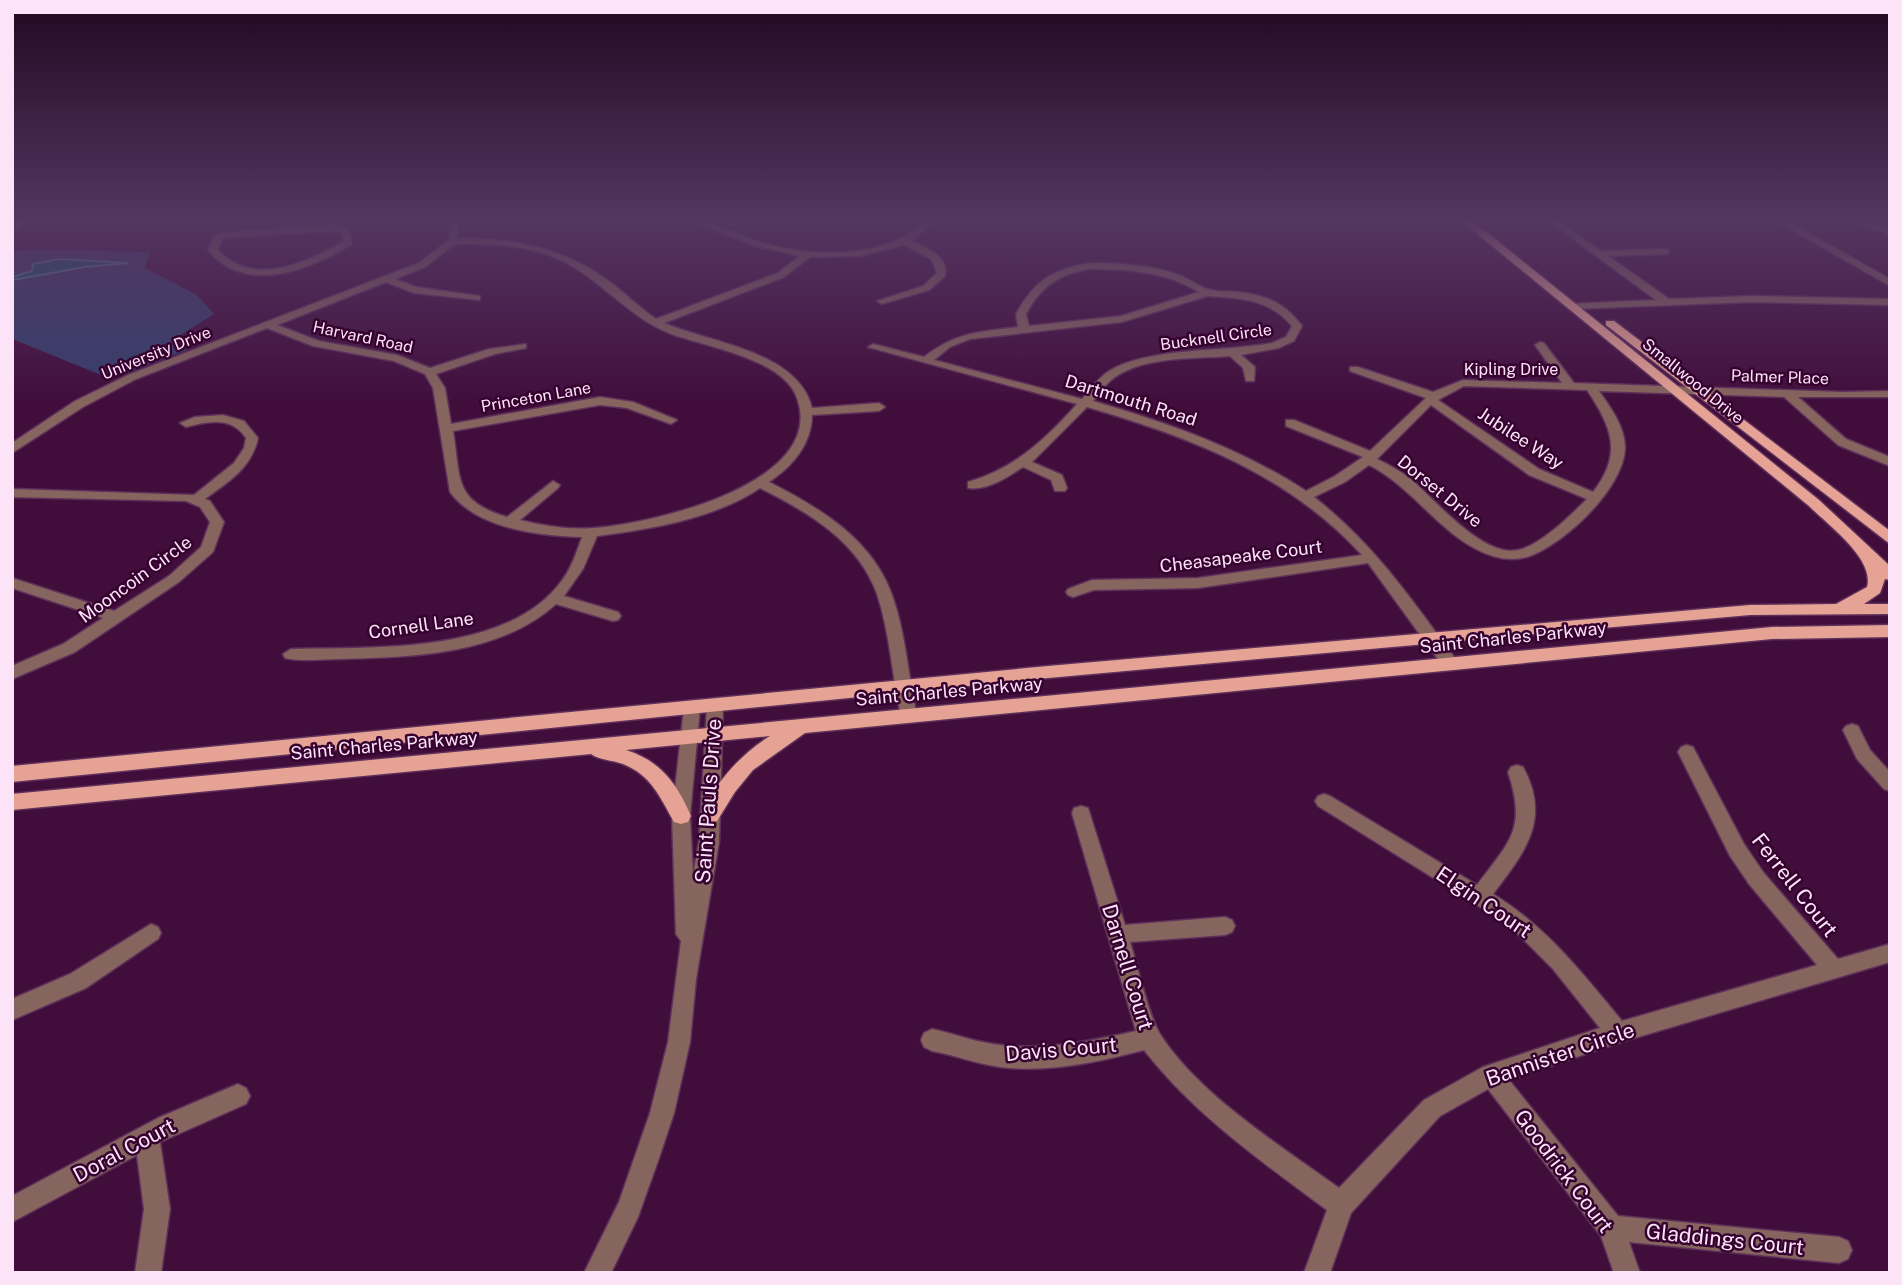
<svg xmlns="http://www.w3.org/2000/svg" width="1902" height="1285" viewBox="0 0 1902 1285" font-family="'Public Sans',sans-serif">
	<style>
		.green { fill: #353f6d }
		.water { fill: #04616f; stroke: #4e8898; stroke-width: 2 }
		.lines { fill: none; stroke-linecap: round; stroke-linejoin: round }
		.minor-casing { stroke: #5f305a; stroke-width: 3 }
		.major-casing { stroke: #5f305a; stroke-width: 3 }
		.minor { fill: #86655e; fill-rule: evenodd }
		.major { fill: #e6a294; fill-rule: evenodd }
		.labels { text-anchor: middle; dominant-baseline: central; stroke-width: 5; stroke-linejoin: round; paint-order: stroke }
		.far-street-label { font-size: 16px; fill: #fce3f7; stroke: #360331 }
		.street-label { font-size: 18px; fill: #fce3f7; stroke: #360331 }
		.near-street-label { font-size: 21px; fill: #fce3f7; stroke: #360331 }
	</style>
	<rect width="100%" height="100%" fill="#410e3c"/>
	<polygon class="green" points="30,249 150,252 145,268 197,295 214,314 176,338 187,350 111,379 12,339 12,252"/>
	<polygon class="water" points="61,259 128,263 85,267 12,280 12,277 32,271 33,264"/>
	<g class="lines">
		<defs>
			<g id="minor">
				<polygon points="17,222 26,222 18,231 14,228"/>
				<path d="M450,222h8v16c55,0 107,10 152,44 16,12 30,26 46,37l122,-46 22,-17 -44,-10 -63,-24c23,0 45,13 67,20 53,16 121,18 165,-20h10l-24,19c16,7 38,15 34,35l-16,14 -47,14 -5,-3 46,-15 14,-13 -6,-14 -27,-14 -44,11 -50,1 -26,20 -120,46c47,20 134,28 148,85l67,-5 6,4 -6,4 -67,4c0,29 -20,52 -43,67 51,26 103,57 123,113 14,39 16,81 25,121l-2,4h-12l-2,-4c-9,-40 -11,-83 -24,-122 -19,-53 -69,-82 -117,-106 -46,31 -109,41 -163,48l-14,33 -19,27 54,16 3,4 -3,4 -5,1 -57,-17c-56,51 -145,53 -216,55 -17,0 -38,3 -55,-1l-2,-4 8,-5c82,-2 219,6 272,-70 9,-12 13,-26 18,-39l1,-3c-42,-1 -105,-8 -132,-45l-17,-104 -8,-14 -31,-13 -81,-15 -46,-18 -131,51 -53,28 -71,46v-10l63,-42 53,-26 291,-112 30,-23zM455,244c32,-1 64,1 94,11 48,18 75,60 120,78 36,14 114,25 128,65 31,86 -147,126 -204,130 -24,2 -49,-2 -73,-8l38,-32 2,-3 -7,-4 -46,36c-54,-16 -46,-38 -54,-86l147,-26 27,3 44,16 6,-4 -44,-18 -33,-5 -149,27 -6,-36 -9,-14 59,-20 31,-6v-4l-37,5 -59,19 -33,-13 -78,-14 -42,-16 109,-43 28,11 66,7v-4l-64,-9 -21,-8 30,-12z"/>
				<polygon points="1550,222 1560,222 1601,251 1668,249 1668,253 1665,254 1608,256 1669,299 1753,296 1890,299 1890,305 1753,302 1572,309 1568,308 1568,304 1656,300"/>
				<polygon points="1778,222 1789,222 1890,279 1890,286"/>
				<polygon points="1855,222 1869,222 1890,229 1890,235"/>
				<path d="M330,225l19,3 3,16c-43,26 -106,52 -144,6l6,-14 5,-3zM330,231l12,1 2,9c-38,22 -91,47 -126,9l4,-12z"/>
				<path d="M1091,263c31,0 62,2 91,13 9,4 19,12 29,14 8,2 18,1 27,2 28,3 47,11 64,34l-8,15 -15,7 -38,7 14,12 -1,14h-8l-3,-13 -13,-12c-36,3 -84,0 -115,21 -9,6 -15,16 -22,24 75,22 147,47 213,90l29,-15 28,-19 -77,-31v-6h8l76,31 56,-53 -76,-27v-4h8l75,25 30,-12 99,3 -27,-38 5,-3 4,1 30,40 268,9 48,-1v6h-92l48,42 44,18v9l-52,-21 -54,-48 -185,-6c12,17 26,36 26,57 -1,40 -60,95 -95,108 -12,4 -25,4 -37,0 -49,-15 -78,-68 -124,-91l-24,17 -31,15c62,49 97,102 143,164l2,4 -2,4h-12l-77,-106 -170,25 -104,2 -21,7 -5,-2 -2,-3 2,-3 24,-9 106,-2 164,-23c-74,-81 -172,-118 -275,-148l-55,55 30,13 5,13 -2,3h-10l-4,-11 -28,-13c-15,10 -36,24 -55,21v-6c46,-13 78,-43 109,-78l-209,-57 5,-3 51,13c32,-25 55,-25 94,-30l-2,-13c19,-34 37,-45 75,-51zM1091,269c37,0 76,3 108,23l-78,24 -92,10 -3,-12c15,-28 34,-41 65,-45zM1208,296c32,2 62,3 84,30l-6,11 -14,6c-46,9 -124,4 -163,28 -11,7 -18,18 -27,28l-148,-39 16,-13 20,-8 152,-17zM1464,386l123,4c25,37 36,64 6,102l-54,-23 -101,-69zM1431,405l98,70 58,24c-16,16 -46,46 -69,51 -34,8 -81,-48 -105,-69 -11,-9 -23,-16 -36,-22z"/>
				<path d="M223,415l21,6 14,17c-6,30 -30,44 -53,61l5,2 14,21 -11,30 -34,30 -104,70 -63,27v-13l51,-22 40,-26 -91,-30v-10l102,33 55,-35 32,-29 9,-25 -10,-15 -14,-6 -174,-4v-8l182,6 40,-32 10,-15 2,-10c-14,-22 -38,-17 -60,-11l-6,-4 15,-6z"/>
				<polygon points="715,700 721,702 723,706 719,842 696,979 690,1042 674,1113 659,1158 638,1217 611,1273 584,1273 619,1202 650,1113 668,1042 681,941 676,934 672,816 684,708 686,704 698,704 700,708 690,816 693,875 699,842 707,706 709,702"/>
				<polygon points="1852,724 1858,726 1870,750 1890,772 1890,791 1884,789 1857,759 1843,730 1846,726"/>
				<path d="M1687,745l6,2 51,97 19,28 75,87 52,-15v18l-272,81 -109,37 109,136 221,21 9,4 4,9 -4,9 -9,4 -210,-21 11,31h-26l-13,-37 -113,-147 -48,27 -89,97 -21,60h-26l23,-63c-66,-49 -132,-95 -183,-160 -46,12 -95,23 -144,17 -23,-3 -45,-12 -68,-16l-8,-4 -3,-7 3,-7 8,-4c23,5 46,14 69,16 45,5 91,-4 135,-14l-64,-218 2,-5 7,-2 7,2 37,117 100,-8 7,3 3,6 -3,6 -7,3 -95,7c7,22 19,75 30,92 39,61 121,112 179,154l85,-88 59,-33 117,-39 -47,-59 -44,-44 -191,-119 -3,-5 3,-5 6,-2 6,2 147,89c33,-44 50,-56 31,-113l3,-5 6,-2 6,2c29,53 1,86 -30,127 54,33 89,79 129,127l195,-56 -68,-81 -19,-28 -52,-104 3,-5z"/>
				<polygon points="151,924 158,927 161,933 158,939 86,988 12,1020 12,999 70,974"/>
				<polygon points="238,1084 246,1088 250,1096 246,1104 160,1142 170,1209 161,1273 135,1273 144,1209 137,1155 12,1222 12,1196 158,1118"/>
			</g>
			<g id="major">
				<path d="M1463,222h11l345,278 71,66v14l-5,-1 -5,14 -16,11h26v10l-140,1 -147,13 -555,50 -1036,104v-16l1036,-100 702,-61 86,-1 31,-17c8,-28 -39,-62 -58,-81z"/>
				<polygon points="1606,321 1614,321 1890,531 1890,544 1606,325"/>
				<path d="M1890,625v12l-118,2 -967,94 -52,37 -18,22 -18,29 -7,2 -7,-2 -3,-6c17,-33 38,-59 70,-79l-144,14c35,11 51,34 65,66l-3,6 -7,2 -7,-2c-14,-25 -23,-47 -51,-58 -11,-4 -24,-4 -32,-10l-579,56v-16l1760,-167z"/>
			</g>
		</defs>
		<use href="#minor" class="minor-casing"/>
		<use href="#major" class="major-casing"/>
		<use href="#minor" class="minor"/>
		<use href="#major" class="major"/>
	</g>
	<linearGradient id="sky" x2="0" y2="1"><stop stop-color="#240821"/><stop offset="0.55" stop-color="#543661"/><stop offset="1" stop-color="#543661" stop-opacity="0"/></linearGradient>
	<rect width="1902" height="402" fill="url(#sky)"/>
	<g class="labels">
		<g class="far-street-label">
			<text transform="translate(363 337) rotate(12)">Harvard Road</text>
			<text transform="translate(1216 337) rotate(-8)">Bucknell Circle</text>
			<text transform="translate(156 353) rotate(-22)">University Drive</text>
			<text x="1511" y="369">Kipling Drive</text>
			<text transform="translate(1780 377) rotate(2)">Palmer Place</text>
			<text transform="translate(1693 381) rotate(39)">Smallwood Drive</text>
			<text transform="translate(536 397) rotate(-10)">Princeton Lane</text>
		</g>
		<g class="street-label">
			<text transform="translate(1131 400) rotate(17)">Dartmouth Road</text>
			<text transform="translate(1521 438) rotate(33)">Jubilee Way</text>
			<text transform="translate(1440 491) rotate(39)">Dorset Drive</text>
			<text transform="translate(1241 556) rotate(-7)">Cheasapeake Court</text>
			<text transform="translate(135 579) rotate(-36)">Mooncoin Circle</text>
			<text transform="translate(421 625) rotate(-8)">Cornell Lane</text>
			<text transform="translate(1513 637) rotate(-6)">Saint Charles Parkway</text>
			<text transform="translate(949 691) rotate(-5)">Saint Charles Parkway</text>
			<text transform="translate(384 745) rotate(-5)">Saint Charles Parkway</text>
		</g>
		<g class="near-street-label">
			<text transform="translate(708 801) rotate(-86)">Saint Pauls Drive</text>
			<text transform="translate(1795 885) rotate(52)">Ferrell Court</text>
			<text transform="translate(1484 902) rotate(34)">Elgin Court</text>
			<text transform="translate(1128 967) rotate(73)">Darnell Court</text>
			<text transform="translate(1061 1049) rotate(-5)">Davis Court</text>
			<text transform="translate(1560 1054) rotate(-19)">Bannister Circle</text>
			<text transform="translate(124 1150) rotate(-28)">Doral Court</text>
			<text transform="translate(1564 1171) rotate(53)">Goodrick Court</text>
			<text transform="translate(1725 1239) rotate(6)">Gladdings Court</text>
		</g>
	</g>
	<rect width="1902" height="1285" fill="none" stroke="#fce3f7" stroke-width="28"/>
</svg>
